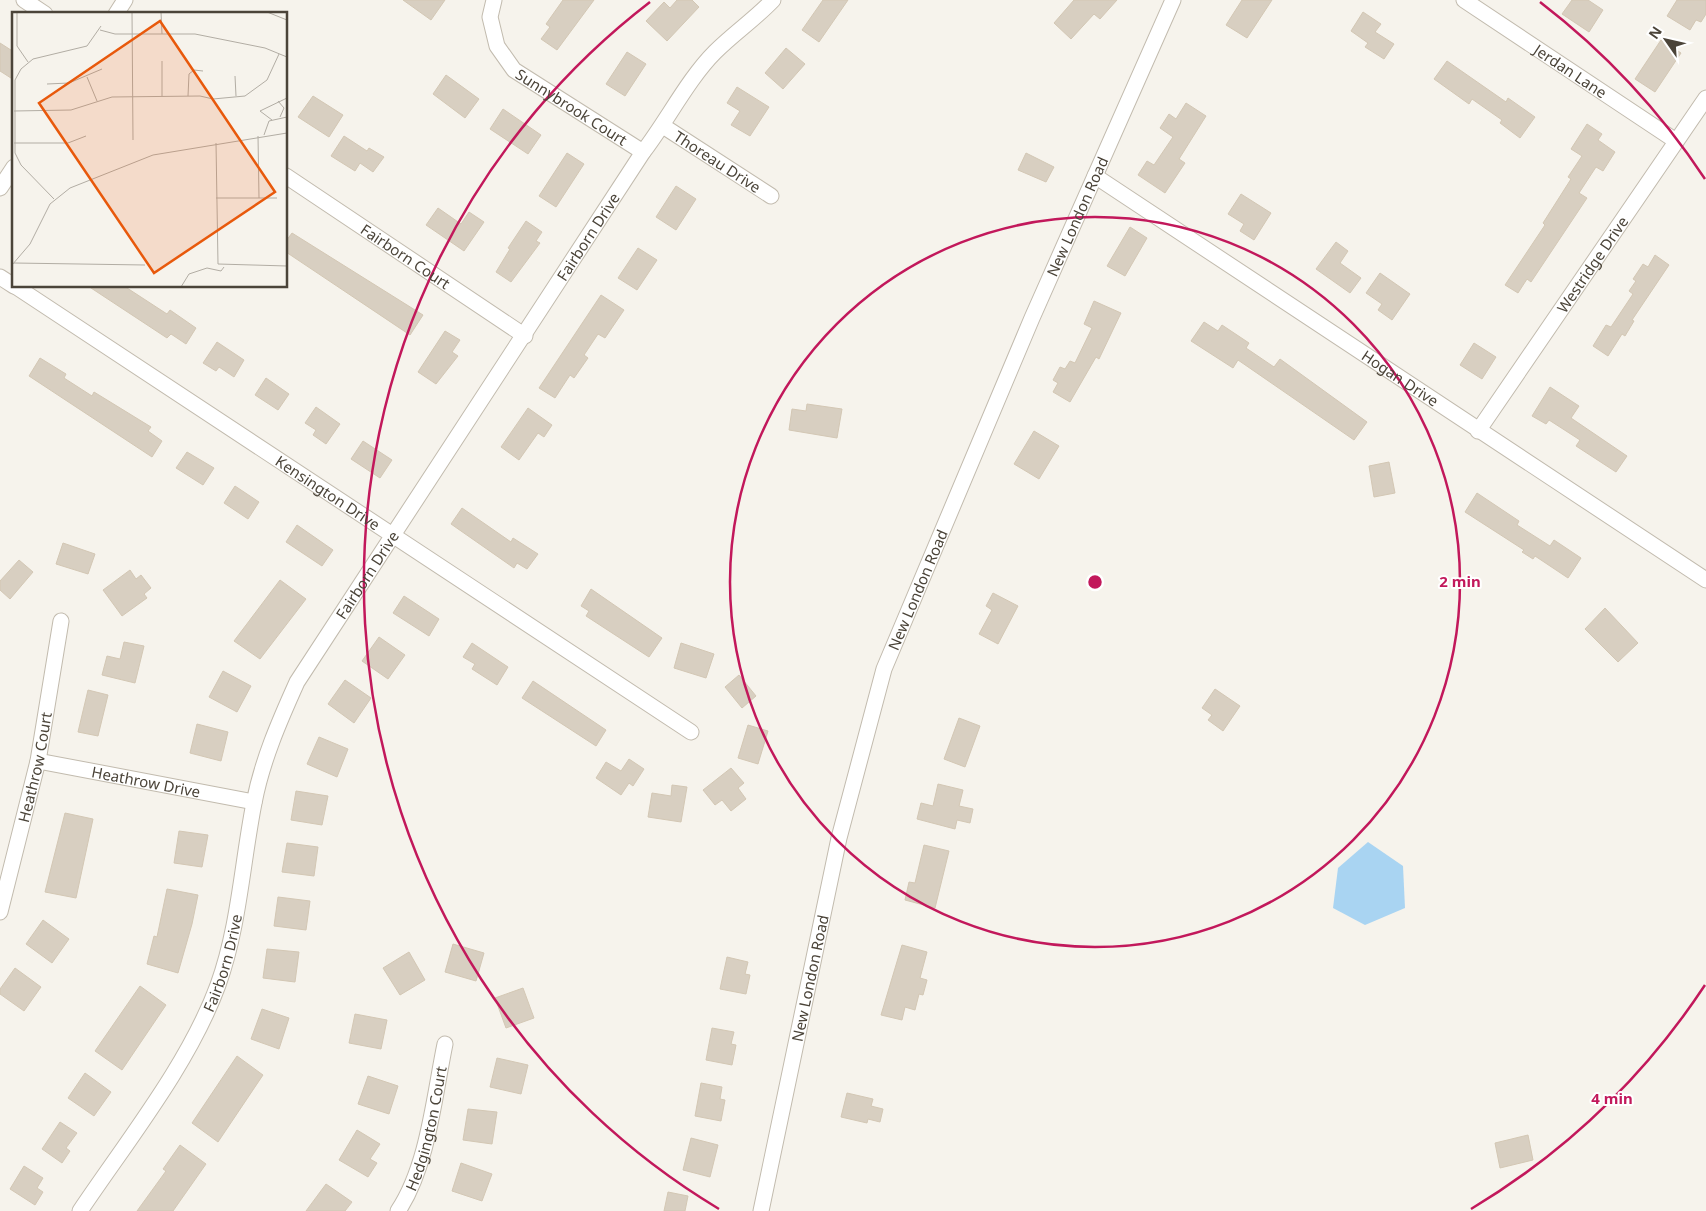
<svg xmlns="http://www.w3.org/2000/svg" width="1706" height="1211" viewBox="0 0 1706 1211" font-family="'Noto Sans',sans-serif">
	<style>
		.water { fill: #a9d4f2 }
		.building { fill: #d8cfc1; stroke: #d3c7b4 }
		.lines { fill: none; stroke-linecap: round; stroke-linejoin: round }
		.minor-casing { stroke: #c2bbae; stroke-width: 17 }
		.minor { stroke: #fff; stroke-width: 15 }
		.ring { fill: none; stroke: #c2185b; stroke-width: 2.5 }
		.labels { text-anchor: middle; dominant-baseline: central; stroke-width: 4; stroke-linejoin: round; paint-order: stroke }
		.street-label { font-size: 15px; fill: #4b4439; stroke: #fff }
		.inset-road { fill: none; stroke: #b2ada4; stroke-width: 1 }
		.view { fill: #e8590c; fill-opacity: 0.15; stroke: #e8590c; stroke-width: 2.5 }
		.inset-edge { fill: none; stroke: #4b4439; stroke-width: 2.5 }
		.centre { fill: #c2185b; stroke: #fff; stroke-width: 2.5 }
		.ring-label { font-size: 15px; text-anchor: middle; font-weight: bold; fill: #c2185b; stroke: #fff; stroke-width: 4; stroke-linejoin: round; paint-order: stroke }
	</style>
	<rect width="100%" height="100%" fill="#f6f3ec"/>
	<polygon class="water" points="1368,842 1403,866 1405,908 1365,925 1333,908 1338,868"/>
	<g class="building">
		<polygon points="403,0 445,0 431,20"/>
		<polygon points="563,0 594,0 557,50 541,39 550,27 546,24"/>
		<polygon points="677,0 692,0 699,7 667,41 646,21 664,2 670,8"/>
		<polygon points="823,0 848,0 819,42 802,30"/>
		<polygon points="1074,0 1117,0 1100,19 1094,14 1071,39 1054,23"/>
		<polygon points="1242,0 1272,0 1247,38 1226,25"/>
		<polygon points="1572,0 1588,0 1603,10 1589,32 1562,14"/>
		<polygon points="1677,0 1706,0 1706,14 1701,22 1696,20 1690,30 1667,16"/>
		<polygon points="1363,12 1381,24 1375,32 1394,44 1384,59 1365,47 1368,43 1351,31"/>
		<polygon points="1661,40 1681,53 1655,92 1635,79"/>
		<polygon points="0,43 14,52 14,80 0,71"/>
		<polygon points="786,48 805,64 783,89 765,73"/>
		<polygon points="627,52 646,64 625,96 606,84"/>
		<polygon points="1447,61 1506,102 1508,98 1535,117 1520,138 1500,123 1502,120 1472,99 1469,104 1434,79"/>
		<polygon points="446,75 479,99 465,118 433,94"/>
		<polygon points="737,87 769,107 750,136 731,125 740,111 727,103"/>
		<polygon points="313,96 343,115 329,137 298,117"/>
		<polygon points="1186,103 1206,116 1179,159 1185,163 1165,193 1138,175 1147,161 1154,165 1173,137 1160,128 1169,114 1176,119"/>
		<polygon points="503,109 541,135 528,154 490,129"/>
		<polygon points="1587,124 1602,134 1598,140 1615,152 1603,171 1596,167 1579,193 1587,198 1531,282 1527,279 1518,293 1505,285 1545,225 1543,223 1571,179 1568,177 1582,156 1571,149"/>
		<polygon points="344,136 367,151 369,148 384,157 373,172 360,163 355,171 331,156"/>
		<polygon points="567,153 584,164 556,207 539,196"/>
		<polygon points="1026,153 1054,167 1046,182 1018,170"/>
		<polygon points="676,186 696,199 676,230 656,217"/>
		<polygon points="1241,194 1271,213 1254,240 1240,231 1244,224 1228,214"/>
		<polygon points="438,208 461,224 469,212 484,222 464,251 426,225"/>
		<polygon points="526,221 542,232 536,241 540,243 511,282 496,272 510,249 508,248"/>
		<polygon points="1130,227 1147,238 1125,276 1107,266"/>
		<polygon points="292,233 423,315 410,335 286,252 286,241"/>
		<polygon points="1336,242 1348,251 1340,263 1361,278 1350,293 1316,269"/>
		<polygon points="638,248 657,260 637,290 618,278"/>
		<polygon points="1655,255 1669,265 1632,320 1634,321 1625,336 1622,334 1608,356 1593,346 1606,325 1611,327 1633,294 1629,291 1636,281 1633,279 1643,264 1648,267"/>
		<polygon points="1380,273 1410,294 1392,320 1378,310 1382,304 1366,293"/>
		<polygon points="88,286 124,286 167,314 170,310 196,328 186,344 171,334 167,338"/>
		<polygon points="601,295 624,310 605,338 598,334 584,355 588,358 574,378 570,375 555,398 539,388"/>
		<polygon points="1094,301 1121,313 1099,359 1096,357 1070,402 1053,392 1058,383 1053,380 1060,367 1065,369 1070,361 1075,363 1092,328 1084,324"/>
		<polygon points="1204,322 1218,331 1222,325 1249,343 1246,348 1274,367 1280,359 1367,422 1354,440 1238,360 1233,368 1191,341"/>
		<polygon points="445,331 460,340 452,352 458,356 436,384 418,372"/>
		<polygon points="217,342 244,360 234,377 219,367 216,371 203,363"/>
		<polygon points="1474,343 1496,357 1482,379 1460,365"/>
		<polygon points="40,358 66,374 64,378 92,396 94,392 151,427 148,431 162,441 152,457 29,376"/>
		<polygon points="266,378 289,394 278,410 255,395"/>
		<polygon points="1550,387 1579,406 1571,418 1627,456 1616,472 1576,446 1580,440 1549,420 1546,424 1532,416"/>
		<polygon points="807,404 842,409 837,438 789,430 792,409 806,411"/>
		<polygon points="316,407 340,424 326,444 313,435 316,430 305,423"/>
		<polygon points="528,408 552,425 544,437 538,433 519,460 501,447"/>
		<polygon points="1034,431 1059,446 1039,479 1014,464"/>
		<polygon points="363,441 392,460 380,478 351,459"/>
		<polygon points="187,452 214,468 203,485 176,468"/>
		<polygon points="1389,462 1395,493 1374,497 1369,466"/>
		<polygon points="235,486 259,502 248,519 224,503"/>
		<polygon points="1477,493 1519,521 1517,525 1550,546 1554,540 1581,558 1568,578 1535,556 1533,559 1522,552 1524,550 1465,512"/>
		<polygon points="462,508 511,542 513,538 538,554 527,569 517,563 514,568 451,524"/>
		<polygon points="297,525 333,550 322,566 286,542"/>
		<polygon points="63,543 95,554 88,574 56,564"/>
		<polygon points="19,560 33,572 10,599 0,590 0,581"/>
		<polygon points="130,570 136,579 141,575 151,588 144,594 147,598 122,616 103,590"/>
		<polygon points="280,580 306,599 260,659 234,641"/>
		<polygon points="591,589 662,638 649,657 586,616 589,611 581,606"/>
		<polygon points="993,593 1018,606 998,644 979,634 992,610 986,606"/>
		<polygon points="404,596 439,619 429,636 393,613"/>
		<polygon points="1605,608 1638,643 1618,662 1585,629"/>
		<polygon points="379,637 405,655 388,679 362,661"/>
		<polygon points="124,642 144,646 135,683 102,675 107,656 120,659"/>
		<polygon points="472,643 508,667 497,685 472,669 475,664 463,657"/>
		<polygon points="681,643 714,654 706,678 674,668"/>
		<polygon points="223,671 251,686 237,712 209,697"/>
		<polygon points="739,675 756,696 742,708 725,687"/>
		<polygon points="345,680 371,698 354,723 328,704"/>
		<polygon points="533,681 606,730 596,746 522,698"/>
		<polygon points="1215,689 1240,706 1223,731 1208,720 1212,715 1202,708"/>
		<polygon points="88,690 108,695 98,736 78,732"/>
		<polygon points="959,718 980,726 965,767 944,759"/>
		<polygon points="197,724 228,732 221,761 190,753"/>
		<polygon points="748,725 768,731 758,764 738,758"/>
		<polygon points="319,737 348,749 337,777 307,764"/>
		<polygon points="629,759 644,769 633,786 629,783 621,795 596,778 606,762 621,771"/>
		<polygon points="731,768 744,783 738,788 746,799 731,811 722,800 715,805 703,790"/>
		<polygon points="938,784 963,790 959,806 973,809 970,823 957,820 955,829 917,819 921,803 933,806"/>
		<polygon points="672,785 687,787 681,822 648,817 652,793 671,796"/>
		<polygon points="296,791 328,796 322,825 291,820"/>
		<polygon points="65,813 93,819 76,898 45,892"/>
		<polygon points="179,831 208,835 202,867 174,863"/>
		<polygon points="287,843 318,847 314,876 282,872"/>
		<polygon points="924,845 949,851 935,908 905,900 909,882 915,883"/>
		<polygon points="167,889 198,895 192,924 178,973 147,964 154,936 157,937"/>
		<polygon points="278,897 310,901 306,930 274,926"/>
		<polygon points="43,920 69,939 52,963 26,944"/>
		<polygon points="453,944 484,953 476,981 445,972"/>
		<polygon points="902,945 927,952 920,978 927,980 923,995 919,994 915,1010 905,1007 902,1020 881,1015"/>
		<polygon points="267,949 299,952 295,982 263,978"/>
		<polygon points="409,952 425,980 400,995 383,968"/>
		<polygon points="727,957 748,962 745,974 750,975 746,994 720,989"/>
		<polygon points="15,968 41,987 24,1011 0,994 0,989"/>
		<polygon points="140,986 166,1005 122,1070 95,1051"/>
		<polygon points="523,988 534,1018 506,1028 495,998"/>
		<polygon points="262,1009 289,1018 279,1049 251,1039"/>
		<polygon points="355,1014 387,1020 381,1049 349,1043"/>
		<polygon points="712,1028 734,1032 731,1044 736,1045 732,1065 706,1060"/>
		<polygon points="237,1056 263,1075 218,1142 192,1123"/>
		<polygon points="497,1058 528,1065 521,1094 490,1087"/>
		<polygon points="85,1073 111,1092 94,1116 68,1098"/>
		<polygon points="368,1076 398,1086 389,1114 358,1104"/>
		<polygon points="701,1083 722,1087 720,1099 725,1100 721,1121 695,1116"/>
		<polygon points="847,1093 873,1099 871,1106 883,1109 880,1122 868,1119 867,1123 841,1117"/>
		<polygon points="468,1109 497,1112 492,1144 463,1140"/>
		<polygon points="60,1122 77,1133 66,1148 70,1151 62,1163 42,1149"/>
		<polygon points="357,1130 380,1144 370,1159 377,1163 368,1177 339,1160"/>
		<polygon points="1528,1135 1533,1160 1500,1168 1495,1143"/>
		<polygon points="691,1138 718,1145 710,1177 683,1170"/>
		<polygon points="180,1145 206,1164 173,1211 137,1211 166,1171 163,1169"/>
		<polygon points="461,1163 492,1174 482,1201 452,1191"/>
		<polygon points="24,1166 43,1178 37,1188 43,1192 35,1205 10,1189"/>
		<polygon points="326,1184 352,1202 345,1211 306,1211"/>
		<polygon points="668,1192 688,1196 685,1211 664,1211"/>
	</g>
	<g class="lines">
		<defs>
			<g id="minor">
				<polyline points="24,0 45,14"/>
				<path id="s1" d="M494,0l-4,17 7,29 17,24 129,82"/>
				<path id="s2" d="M1464,0l212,141"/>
				<polyline points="116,14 125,0"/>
				<path id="s3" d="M663,126l108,70"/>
				<path id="s4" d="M286,176l239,160"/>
				<path id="s5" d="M1095,176l611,404"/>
				<polyline points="0,188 14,167"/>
				<polyline points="0,277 14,286"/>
				<path id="s6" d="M15,286l676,446"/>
				<path id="s7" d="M1478,431l228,-333"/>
				<path id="s8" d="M38,761l216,41"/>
				<path id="s9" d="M0,912l38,-151 23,-140"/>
				<path id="s10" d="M80,1211c47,-70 109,-147 138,-226 21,-58 24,-121 36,-182 8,-42 25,-81 43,-121l346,-530c24,-31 45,-73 72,-100 19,-19 40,-33 58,-52"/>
				<path id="s11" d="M398,1211c30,-45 36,-114 47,-167"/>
				<path id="s12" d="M761,1211l78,-373 45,-169 148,-351 141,-318"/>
			</g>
		</defs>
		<use href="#minor" class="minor-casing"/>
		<use href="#minor" class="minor"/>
	</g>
	<g class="ring">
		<circle cx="1095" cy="582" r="365"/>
		<path d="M1705 985A731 731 0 0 1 1471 1209M719 1209A731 731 0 0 1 650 2M1540 2A731 731 0 0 1 1705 179"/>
	</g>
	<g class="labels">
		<g class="street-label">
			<text stroke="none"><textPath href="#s2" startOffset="128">Jerdan Lane</textPath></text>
			<text stroke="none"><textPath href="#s1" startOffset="145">Sunnybrook Court</textPath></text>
			<text stroke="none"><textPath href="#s3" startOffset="65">Thoreau Drive</textPath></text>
			<text stroke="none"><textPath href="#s12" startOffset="1048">New London Road</textPath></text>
			<text stroke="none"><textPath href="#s10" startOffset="1112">Fairborn Drive</textPath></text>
			<text stroke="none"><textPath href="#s4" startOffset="144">Fairborn Court</textPath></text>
			<text stroke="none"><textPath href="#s7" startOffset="202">Westridge Drive</textPath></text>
			<text stroke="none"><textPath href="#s5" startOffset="366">Hogan Drive</textPath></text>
			<text stroke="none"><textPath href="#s6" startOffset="375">Kensington Drive</textPath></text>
			<text stroke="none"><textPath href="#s10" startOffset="708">Fairborn Drive</textPath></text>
			<text stroke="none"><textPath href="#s12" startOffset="642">New London Road</textPath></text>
			<text stroke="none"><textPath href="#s9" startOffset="149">Heathrow Court</textPath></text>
			<text stroke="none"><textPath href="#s8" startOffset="110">Heathrow Drive</textPath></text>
			<text stroke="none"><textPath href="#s10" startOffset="288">Fairborn Drive</textPath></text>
			<text stroke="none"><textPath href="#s12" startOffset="238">New London Road</textPath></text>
			<text stroke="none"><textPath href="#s11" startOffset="88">Hedgington Court</textPath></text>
		</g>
	</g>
	<g transform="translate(12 12)">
		<rect width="275" height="275" fill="#f6f3ec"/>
		<path class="inset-road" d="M5,0v34l11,16M120,0l1,128M149,0l1,22M255,0l20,8M88,18l15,4h80l70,14 22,9M150,49v35M223,64l1,20M75,65l10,24M35,72l22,-1 33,-14M176,84l1,-22 5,-4 9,1M266,89l6,7 -4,9M2,99l57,-1 41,-13 88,-1 13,3 32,-3 22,-16 12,-26M260,108l-12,-9 27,-13M252,123l5,-14 18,-4M246,124l1,62M2,131h54l18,-7M204,131l2,121 69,2M204,186h61M42,187l-33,-34 -6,-12v-73l6,-11 12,-10 54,-13 14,-20M2,251l131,2M0,253l18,-21 20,-40 20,-16 83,-33 134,-22M169,275l8,-13 18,-6 14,3 3,-4"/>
		<path class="view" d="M148,9l115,171 -121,81 -115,-170z"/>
		<rect width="275" height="275" class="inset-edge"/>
	</g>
	<circle cx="1095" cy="582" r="8" class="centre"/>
	<g class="ring-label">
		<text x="1460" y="587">2 min</text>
		<text x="1612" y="1104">4 min</text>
	</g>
	<g transform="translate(1666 40) rotate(304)" stroke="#ffffff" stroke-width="4" paint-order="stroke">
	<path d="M0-4L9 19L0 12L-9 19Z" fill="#4b4439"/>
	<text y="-8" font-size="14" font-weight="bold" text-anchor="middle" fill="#4b4439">N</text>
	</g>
</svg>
